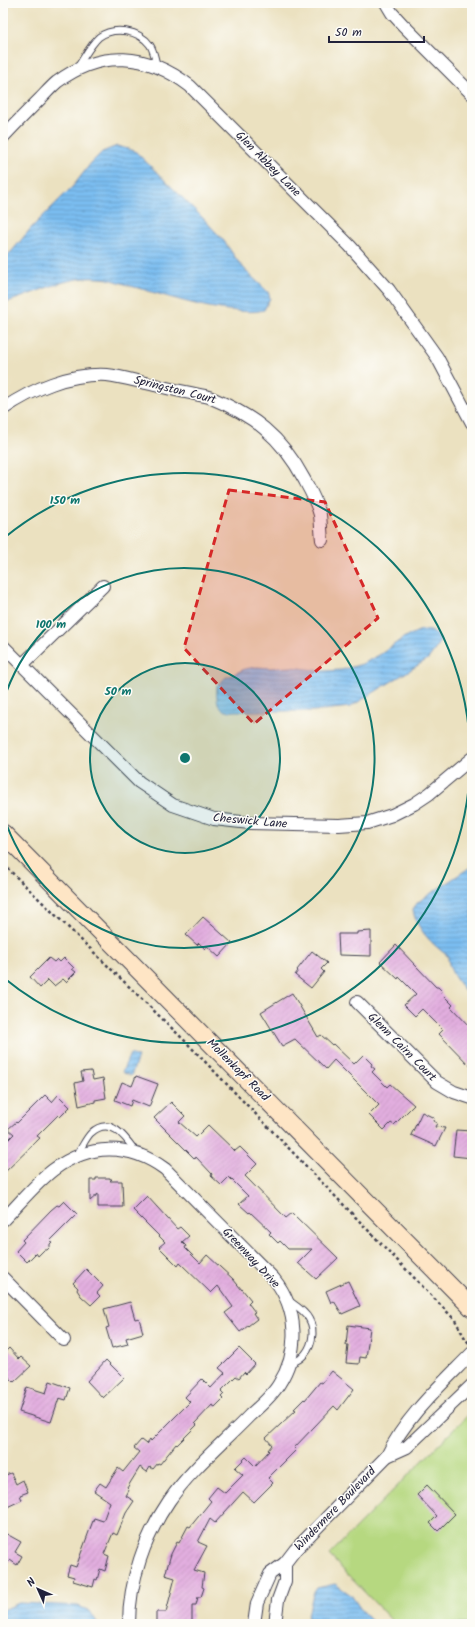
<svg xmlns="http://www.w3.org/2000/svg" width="475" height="1627" viewBox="0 0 475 1627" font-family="Kalam,sans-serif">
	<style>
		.green { fill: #b6d880; stroke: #6c7d5e }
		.water { fill: url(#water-rules); stroke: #4e7096 }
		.building { fill: url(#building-hatch) }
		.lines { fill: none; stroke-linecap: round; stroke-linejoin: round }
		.lane-casing { stroke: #403f4f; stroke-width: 8 }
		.street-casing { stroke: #403f4f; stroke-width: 14 }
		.secondary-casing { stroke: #403f4f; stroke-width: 19 }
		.path { stroke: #403f4f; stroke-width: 2.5; stroke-dasharray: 3 3; stroke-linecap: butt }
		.lane { stroke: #fff; stroke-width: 6 }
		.street { stroke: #fff; stroke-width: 12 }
		.secondary { stroke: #fee5c5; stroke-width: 17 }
		.marked { fill: #d62828; fill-opacity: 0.2; stroke: #d62828; stroke-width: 3; stroke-dasharray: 8 5; stroke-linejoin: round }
		.ring { fill: none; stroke: #0f766e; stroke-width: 2 }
		.labels { text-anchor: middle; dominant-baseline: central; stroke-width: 3; stroke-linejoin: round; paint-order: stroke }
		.street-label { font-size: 12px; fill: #22223b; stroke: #fdfcf7 }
		.centre { fill: #0f766e; stroke: #fdfcf7; stroke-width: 2 }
		.ring-label { font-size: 12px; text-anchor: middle; font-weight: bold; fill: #0f766e; stroke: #fdfcf7; stroke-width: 3; stroke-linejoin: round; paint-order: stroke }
	</style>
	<defs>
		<pattern id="water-rules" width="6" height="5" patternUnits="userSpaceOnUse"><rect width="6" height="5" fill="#7bbef1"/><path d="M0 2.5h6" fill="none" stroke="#649ac4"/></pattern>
		<pattern id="building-hatch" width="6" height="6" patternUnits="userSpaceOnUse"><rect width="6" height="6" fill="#e2aedf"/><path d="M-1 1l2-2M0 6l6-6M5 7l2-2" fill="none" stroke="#c295c0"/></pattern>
	</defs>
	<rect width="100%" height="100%" fill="#fdfcf7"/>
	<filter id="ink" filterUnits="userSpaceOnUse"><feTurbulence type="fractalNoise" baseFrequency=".025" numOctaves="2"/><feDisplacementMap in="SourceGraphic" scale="8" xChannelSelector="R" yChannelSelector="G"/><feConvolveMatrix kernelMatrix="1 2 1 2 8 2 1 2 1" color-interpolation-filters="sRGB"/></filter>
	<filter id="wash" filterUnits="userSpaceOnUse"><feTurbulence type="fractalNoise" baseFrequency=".012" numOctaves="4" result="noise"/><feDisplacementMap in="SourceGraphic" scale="16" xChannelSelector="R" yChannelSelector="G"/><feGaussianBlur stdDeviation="0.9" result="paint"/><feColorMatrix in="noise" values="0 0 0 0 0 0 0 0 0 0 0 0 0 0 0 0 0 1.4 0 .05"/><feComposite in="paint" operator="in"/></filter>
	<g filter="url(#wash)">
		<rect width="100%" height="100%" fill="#ebe1c0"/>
		<polygon class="green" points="472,1411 472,1624 395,1624 329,1555"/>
		<g class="water">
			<path d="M117,146l18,5 67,66 22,24 13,19 11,13 20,19 2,6 -6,12c-12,3 -23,1 -36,0 -33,-4 -64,-15 -97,-24 -10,-3 -21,-8 -32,-8 -33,-3 -65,17 -96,25v-44l9,-8 20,-24 42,-42 17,-22 11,-11z"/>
			<path d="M421,630l10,1 9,7 -1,6 -11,15 -78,48 -37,4h-78c-18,3 -19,-10 -18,-25l8,-8 9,-4 11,-5 11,-2 15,1 20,-1 33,4 18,-1 20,-6 19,-10 22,-16z"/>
			<path d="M472,866v132c-11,-11 -24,-26 -24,-42 -15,-11 -33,-28 -35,-47l5,-7z"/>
			<polygon points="130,1054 138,1057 131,1076 122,1072"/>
			<polygon points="335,1584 351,1595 362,1611 375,1624 306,1624 313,1594 317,1588"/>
			<polygon points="19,1603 78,1606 90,1611 98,1624 3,1624 3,1610"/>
		</g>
		<g id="blocks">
			<g class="building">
				<polygon points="203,917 232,943 219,957 207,946 205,949 199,943 197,945 186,935"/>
				<polygon points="371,931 371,956 339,955 338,934 357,934 357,932"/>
				<polygon points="396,945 436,987 438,987 442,991 441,993 453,1005 451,1007 471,1028 467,1032 472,1037 472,1068 439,1034 443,1030 422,1009 415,1016 404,1005 416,994 399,977 398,979 380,962"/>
				<polygon points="312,951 327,963 321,969 324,972 311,988 295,975 298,971 297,970"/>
				<polygon points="49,958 54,962 57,959 60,962 64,958 74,968 72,969 76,972 66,982 63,979 54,986 48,980 40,988 30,977"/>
				<polygon points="292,993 318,1037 321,1035 332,1045 333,1044 354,1064 363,1055 372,1064 371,1066 375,1069 372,1072 387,1087 390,1084 414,1105 394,1125 391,1123 384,1130 369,1115 379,1105 334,1060 326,1069 295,1039 282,1046 261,1012"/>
				<polygon points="91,1071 93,1080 103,1078 106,1098 95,1100 95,1102 79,1106 75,1083 83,1081 81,1072"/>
				<polygon points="136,1076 158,1084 149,1107 132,1100 130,1106 115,1100 122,1082 132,1086"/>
				<polygon points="45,1095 52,1102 58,1095 70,1107 60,1117 58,1115 37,1136 40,1138 3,1174 3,1145 14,1134 8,1129 16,1122 17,1123"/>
				<polygon points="171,1102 185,1116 179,1122 196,1137 208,1125 235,1151 240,1147 257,1164 245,1176 286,1218 292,1213 338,1258 316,1279 298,1263 312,1249 288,1249 280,1241 278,1243 269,1234 271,1232 250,1212 249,1213 239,1204 248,1196 229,1177 221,1185 211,1176 212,1174 196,1157 195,1159 154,1118"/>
				<polygon points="422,1112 434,1118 433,1121 437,1123 435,1127 445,1128 436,1146 411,1135"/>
				<polygon points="456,1130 471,1131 472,1133 472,1158 453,1156"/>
				<polygon points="96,1178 110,1178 110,1179 112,1179 110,1181 122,1181 123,1207 98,1207 98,1194 90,1201 90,1180 96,1180"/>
				<polygon points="147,1196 177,1229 180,1227 189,1236 182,1242 186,1246 185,1248 200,1263 207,1255 233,1279 242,1290 242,1289 251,1300 248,1303 255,1312 253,1313 257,1319 240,1332 225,1313 233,1307 218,1286 211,1293 180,1263 178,1266 159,1247 165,1242 133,1210"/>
				<polygon points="64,1201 77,1214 50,1241 52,1242 50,1244 50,1247 47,1250 44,1250 38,1256 36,1253 27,1262 16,1251 24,1242 22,1240 51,1210 57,1205 59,1206"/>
				<polygon points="86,1269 103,1286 97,1293 100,1296 91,1305 81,1296 77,1290 78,1288 73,1283"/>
				<polygon points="348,1281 360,1306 342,1314 334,1301 331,1303 326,1291"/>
				<polygon points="130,1302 135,1319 139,1318 143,1333 126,1338 128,1344 112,1348 106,1328 109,1327 104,1309"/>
				<polygon points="348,1325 370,1328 366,1358 360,1357 359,1364 346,1363 348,1345 346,1345"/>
				<polygon points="9,1348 19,1359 21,1357 31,1366 14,1382 3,1371 3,1354"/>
				<polygon points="239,1348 255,1364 246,1374 244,1372 239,1378 236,1376 221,1391 224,1394 221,1397 223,1399 215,1407 212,1405 195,1423 197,1425 177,1445 176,1444 160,1464 158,1463 153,1469 150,1467 147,1472 140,1467 127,1488 129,1490 126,1496 134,1501 126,1513 117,1535 113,1533 104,1554 109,1556 105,1571 100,1569 97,1580 95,1579 93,1587 73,1581 74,1577 67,1575 70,1565 76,1567 94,1518 103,1521 110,1502 94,1491 100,1483 106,1487 118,1468 123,1472 139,1452 134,1448 141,1440 146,1444 150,1439 151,1441 190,1402 185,1397 202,1379 211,1388 225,1373 219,1368"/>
				<polygon points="106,1360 124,1378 103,1398 87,1381"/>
				<polygon points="332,1371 354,1389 338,1410 334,1406 294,1448 296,1450 268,1478 273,1483 254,1502 243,1492 215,1523 210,1519 198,1542 207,1546 194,1570 204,1573 202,1587 204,1588 201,1597 198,1597 196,1605 192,1605 192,1624 156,1624 156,1612 166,1612 175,1578 165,1575 171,1554 177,1542 179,1543 188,1526 190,1527 211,1501 208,1498 217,1487 225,1493 243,1475 235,1468 246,1457 255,1466 269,1451 268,1450 272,1445 266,1438 296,1410 294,1409 304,1399 305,1400 320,1382 322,1383"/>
				<polygon points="50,1381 70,1388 66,1400 59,1398 51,1422 19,1412 27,1387 46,1393"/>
				<polygon points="11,1473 16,1484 23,1480 28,1492 20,1495 22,1500 3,1509 3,1476"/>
				<polygon points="427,1485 455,1514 438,1531 430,1523 437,1516 417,1495"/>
				<polygon points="3,1532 21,1542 15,1552 22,1556 17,1565 10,1560 3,1571"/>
			</g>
		</g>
	</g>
	<g filter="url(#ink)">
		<use href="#blocks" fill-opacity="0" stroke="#403f4f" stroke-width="1"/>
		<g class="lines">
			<defs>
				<g id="lane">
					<path d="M77,68c7,-10 13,-23 22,-31 15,-11 40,-7 51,8 4,6 5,14 7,21"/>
					<path d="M77,1154c5,-6 8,-15 14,-21 20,-18 35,5 45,19"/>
					<path d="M288,1300c7,5 17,11 21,19 7,12 3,30 -8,39 -3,3 -8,4 -11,6"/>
				</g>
				<g id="street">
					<polyline points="386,3 392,13 403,25 472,94"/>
					<path d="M3,137c12,-13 24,-25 37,-38 5,-5 11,-12 17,-17 44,-33 90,-29 133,4l160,160 39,44 48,67 35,66"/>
					<path d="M3,409c29,-20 67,-36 104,-34 16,2 32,7 48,10 18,5 36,8 54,12 44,18 72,39 95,82 6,11 13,23 16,36 1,8 1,17 2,25"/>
					<polyline points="3,646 139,782 173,805 214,819 250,823 339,825 367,823 392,815 414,804 429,794 472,758"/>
					<polyline points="22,665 103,586"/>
					<polyline points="357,1002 437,1082 454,1092 472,1098"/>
					<path d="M3,1220c16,-16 32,-36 50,-50 36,-27 76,-27 112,-1l109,110c24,30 26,72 5,105 -7,12 -19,22 -29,31 -26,27 -60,55 -81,86 -24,35 -40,80 -40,123"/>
					<polyline points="3,1278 64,1340"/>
					<polyline points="387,1456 407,1447 472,1385"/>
					<path d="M254,1624l3,-21 13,-29 15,-11 10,-13 92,-94c19,-40 54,-71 85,-103"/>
					<polyline points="275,1624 278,1600 285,1581 285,1563"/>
				</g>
				<polyline id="secondary" points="3,833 472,1308"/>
			</defs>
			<use href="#lane" class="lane-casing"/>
			<use href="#street" class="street-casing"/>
			<use href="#secondary" class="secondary-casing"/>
			<polyline class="path" points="3,864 185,1041 455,1320 466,1340 469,1343"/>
			<use href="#lane" class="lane"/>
			<use href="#street" class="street"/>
			<use href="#secondary" class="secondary"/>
		</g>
	</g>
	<path class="marked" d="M229,490l96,12 53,116 -124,106 -70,-76z"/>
	<circle cx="185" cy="758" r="95" fill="#0f766e" fill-opacity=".12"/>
	<g class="ring">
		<circle cx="185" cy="758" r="95"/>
		<path d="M3 702A190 190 0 1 1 3 814"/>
		<path d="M4 538A285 285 0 1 1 4 978"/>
	</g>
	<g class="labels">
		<g class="street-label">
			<text transform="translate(268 164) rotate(45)">Glen Abbey Lane</text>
			<text transform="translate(175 390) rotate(14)">Springston Court</text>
			<text transform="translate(250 821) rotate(5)">Cheswick Lane</text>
			<text transform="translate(402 1047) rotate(45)">Glenn Cairn Court</text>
			<text transform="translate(238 1070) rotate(45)">Mollenkopf Road</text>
			<text transform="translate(251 1258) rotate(47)">Greenway Drive</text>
			<text transform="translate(335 1509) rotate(-46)">Windermere Boulevard</text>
		</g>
	</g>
	<circle cx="185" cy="758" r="6" class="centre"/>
	<g class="ring-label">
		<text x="65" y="504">150 m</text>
		<text x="51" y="628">100 m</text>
		<text x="118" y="695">50 m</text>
	</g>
	<rect width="475" height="1627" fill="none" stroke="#fdfcf7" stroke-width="16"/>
	<g transform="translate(38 1589) rotate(315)" stroke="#fdfcf7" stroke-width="3" paint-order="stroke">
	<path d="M0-3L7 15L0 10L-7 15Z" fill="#22223b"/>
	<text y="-6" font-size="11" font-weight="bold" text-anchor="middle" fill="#22223b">N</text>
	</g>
	<path d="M329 36v6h95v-6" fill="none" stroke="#22223b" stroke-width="2"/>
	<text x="335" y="36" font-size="12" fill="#22223b" stroke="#fdfcf7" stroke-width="3" paint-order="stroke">50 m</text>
</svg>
